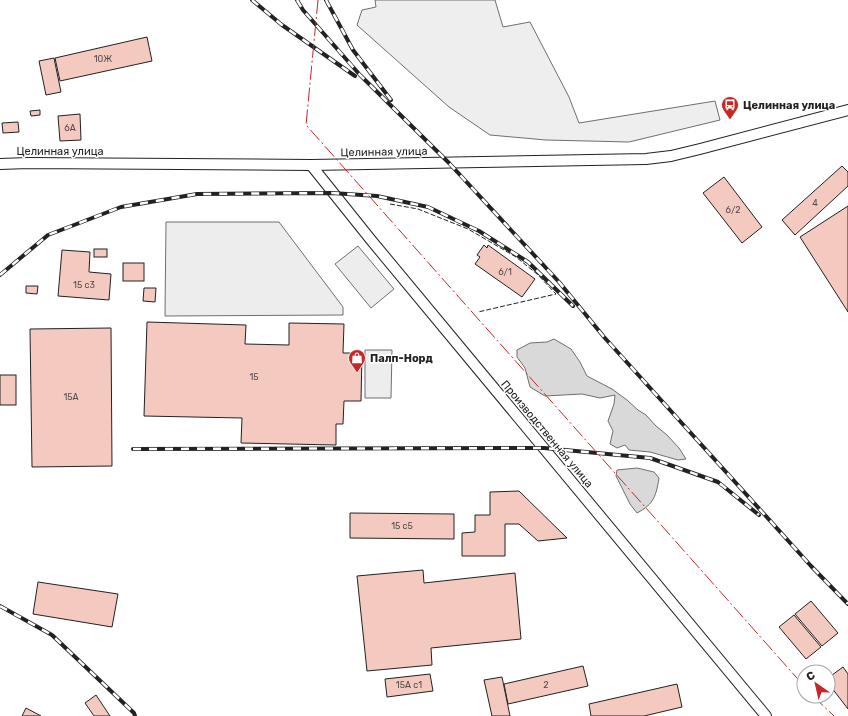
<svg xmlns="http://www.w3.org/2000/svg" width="848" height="716" viewBox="0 0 848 716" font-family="Rubik,sans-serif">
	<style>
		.green { fill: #eee; stroke: #6f6f6f }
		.parking { fill: #ededed; stroke: #6f6f6f }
		.water { fill: #d9d9d9; stroke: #6f6f6f }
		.building { fill: #f3c9c0; stroke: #222 }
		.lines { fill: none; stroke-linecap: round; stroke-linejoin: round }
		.tertiary-casing { stroke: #222; stroke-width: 12 }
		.tertiary { stroke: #fff; stroke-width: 10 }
		.rail-casing { stroke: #222; stroke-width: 4 }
		.rail { stroke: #fff; stroke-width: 2.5; stroke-dasharray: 8; stroke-linecap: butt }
		.fence { stroke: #222; stroke-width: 1; stroke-dasharray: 5 2; stroke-linecap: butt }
		.power { stroke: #c62828; stroke-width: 1; stroke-dasharray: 14 3 2 3; stroke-linecap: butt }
		.labels { text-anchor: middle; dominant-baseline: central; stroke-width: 3; stroke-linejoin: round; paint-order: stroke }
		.number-label { font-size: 9px; fill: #564c4a }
		.poi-label { font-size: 11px; font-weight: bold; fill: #222; stroke: #fff; text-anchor: start }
		.street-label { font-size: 11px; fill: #222; stroke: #fff }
	</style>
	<rect width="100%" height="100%" fill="#fff"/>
	<polygon class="green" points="375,0 495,0 503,27 530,22 569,97 579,123 715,101 720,120 629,142 546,140 490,135 449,107 357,25 362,10 376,7"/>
	<g class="parking">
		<polygon points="166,222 279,222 343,307 343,315 165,316"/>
		<polygon points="358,246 394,289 371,308 335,264"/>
		<polygon points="365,350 392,350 391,398 365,398"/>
	</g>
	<g class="water">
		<polygon points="554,339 571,349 580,362 587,376 612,389 627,400 638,410 646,415 656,426 667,435 679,448 686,459 678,460 650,452 629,450 625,445 617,448 610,444 613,431 608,421 614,404 615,395 600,398 582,394 545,396 530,387 525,368 517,357 517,350 530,343 547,342"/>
		<path d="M637,468l17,4 5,6c-3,18 -5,26 -22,35l-7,-9 -14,-28 1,-6z"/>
	</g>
	<g class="building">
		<polygon points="147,37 152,61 60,81 55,58"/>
		<polygon points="54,58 61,92 46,95 39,61"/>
		<polygon points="40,110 40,115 31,116 30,111"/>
		<polygon points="80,114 81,140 60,141 58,116"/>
		<polygon points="18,122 19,132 3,133 2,123"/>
		<polygon points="842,166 848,172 848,186 795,235 782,220"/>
		<polygon points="724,177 762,227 742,243 703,193"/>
		<polygon points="848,206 848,312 800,237"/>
		<polygon points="484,245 487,248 488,245 535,279 522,297 475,264 480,257 477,255"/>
		<rect x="94" y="249" width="13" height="8"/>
		<polygon points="62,250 90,252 89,272 111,274 109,300 58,296"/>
		<rect x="123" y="263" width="21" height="18"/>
		<polygon points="26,286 38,286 37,294 26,293"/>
		<polygon points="144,288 156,288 155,302 143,301"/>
		<polygon points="147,322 246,325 245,344 289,345 289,323 344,324 343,353 362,353 361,401 344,401 343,424 336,424 336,445 241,443 242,418 144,416"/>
		<polygon points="111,328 112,466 32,467 30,329"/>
		<rect x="0" y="375" width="16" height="30"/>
		<polygon points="519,491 567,538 538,541 519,524 505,524 505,556 462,556 462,533 475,532 475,515 490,515 490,492"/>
		<polygon points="350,513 454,514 454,539 350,538"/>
		<polygon points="423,570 424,583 515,573 521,639 431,648 432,665 367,671 357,576"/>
		<polygon points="38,582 118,594 112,627 33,614"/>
		<polygon points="811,601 838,633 822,646 795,614"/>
		<polygon points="794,615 821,647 806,659 779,627"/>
		<polygon points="583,666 588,686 508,704 504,684"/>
		<polygon points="843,667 848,674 848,709 828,683 828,678"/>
		<polygon points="430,674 433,691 387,697 385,679"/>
		<polygon points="502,677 510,716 492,716 484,680"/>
		<polygon points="677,684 682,707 644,716 591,716 589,704"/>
		<polygon points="96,695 110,716 94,716 85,703"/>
		<polygon points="26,708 41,716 22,716"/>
	</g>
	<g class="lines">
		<defs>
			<g id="tertiary">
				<polyline points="0,164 28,163 311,165 646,159 671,156 700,149 848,110"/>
				<polyline points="311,165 371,240 766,716"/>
			</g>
		</defs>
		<use href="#tertiary" class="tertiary-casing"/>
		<use href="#tertiary" class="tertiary"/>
		<defs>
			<g id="rail">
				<polyline points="252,0 282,25 355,76"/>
				<polyline points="297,0 303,10 360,75 449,163 559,282 604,337 811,566 848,604"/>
				<polyline points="326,0 353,50 391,100"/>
				<polyline points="0,275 48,235 121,207 197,194 332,193 377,196 428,207 479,231 528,262 573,306"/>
				<polyline points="133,449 544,448 650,458 718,482 759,515"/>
				<polyline points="0,606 52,635 134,713 135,716"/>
			</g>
		</defs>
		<use href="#rail" class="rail-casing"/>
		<use href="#rail" class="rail"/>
		<polyline class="fence" points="390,204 418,209 468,229 516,257 537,274 556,294 478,312"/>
		<g class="power">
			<polyline points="318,0 306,125 804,686"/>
			<polyline points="813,696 834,716"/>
		</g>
	</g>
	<defs>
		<symbol id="bus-pin" viewBox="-11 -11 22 30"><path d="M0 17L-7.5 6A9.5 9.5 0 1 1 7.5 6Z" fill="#c62828" stroke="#fff"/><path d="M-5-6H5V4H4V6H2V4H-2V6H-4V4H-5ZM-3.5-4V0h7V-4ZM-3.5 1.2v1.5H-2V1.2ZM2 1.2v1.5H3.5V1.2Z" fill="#fff"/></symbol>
		<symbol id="shop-pin" viewBox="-11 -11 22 30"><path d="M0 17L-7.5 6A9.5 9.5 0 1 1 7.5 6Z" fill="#c62828" stroke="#fff"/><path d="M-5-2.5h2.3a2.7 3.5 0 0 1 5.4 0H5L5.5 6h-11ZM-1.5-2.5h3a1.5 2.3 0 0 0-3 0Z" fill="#fff"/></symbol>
	</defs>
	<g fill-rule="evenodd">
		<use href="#bus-pin" x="720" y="95" width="20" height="27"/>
		<use href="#shop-pin" x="347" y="348" width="20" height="27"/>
	</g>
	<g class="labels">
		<g class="number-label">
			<text x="103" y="59">10Ж</text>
			<text x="70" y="128">6А</text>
			<text x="815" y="203">4</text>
			<text x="733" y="210">6/2</text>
			<text x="505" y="272">6/1</text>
			<text x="84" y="285">15 с3</text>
			<text x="254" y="377">15</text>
			<text x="71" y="397">15А</text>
			<text x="402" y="526">15 с5</text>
			<text x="409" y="685">15А с1</text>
			<text x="546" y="685">2</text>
		</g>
		<g class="poi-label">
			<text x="743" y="105">Целинная улица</text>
			<text x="370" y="358">Палп-Норд</text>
		</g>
		<g class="street-label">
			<text x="60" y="151">Целинная улица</text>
			<text transform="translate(384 152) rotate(-1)">Целинная улица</text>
			<text transform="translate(547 434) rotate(50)">Производственная улица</text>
		</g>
	</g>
	<g transform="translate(816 684) rotate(326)"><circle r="19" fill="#ffffff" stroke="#a7a7a7"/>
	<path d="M0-3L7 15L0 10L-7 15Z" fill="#c62828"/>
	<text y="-6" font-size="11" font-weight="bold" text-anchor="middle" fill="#222222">С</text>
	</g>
</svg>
